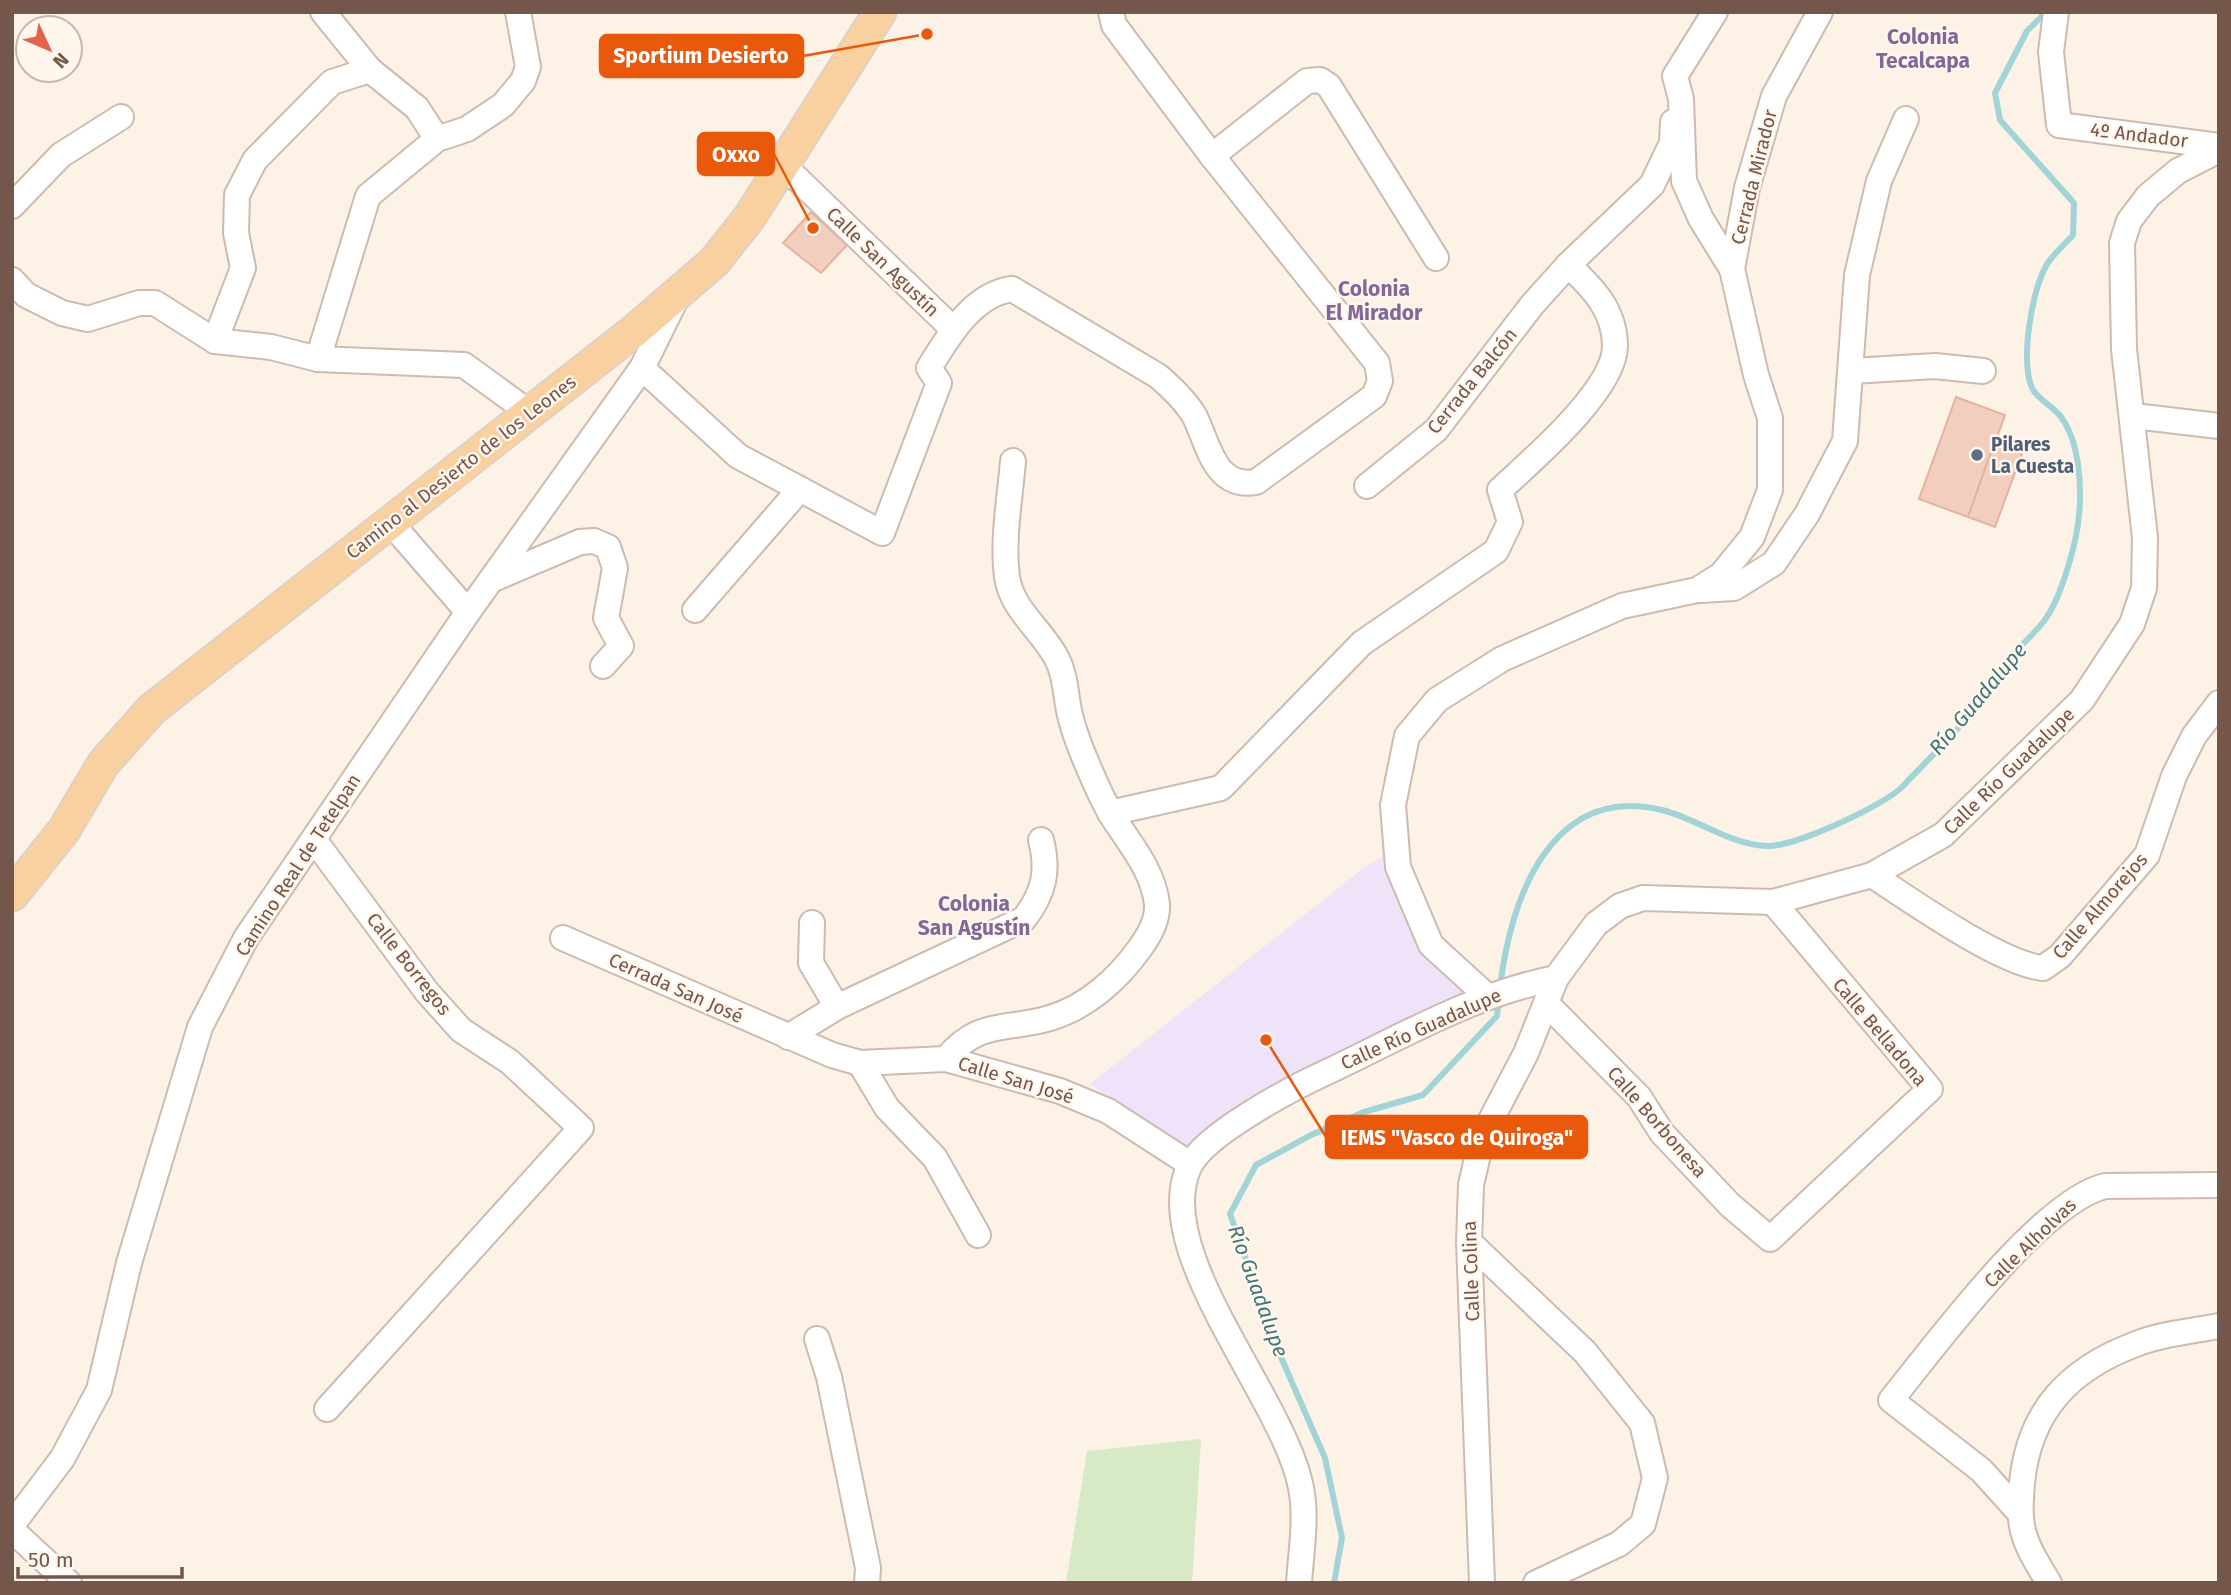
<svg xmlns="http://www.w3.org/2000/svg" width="2231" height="1595" viewBox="0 0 2231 1595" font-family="'Fira Sans',sans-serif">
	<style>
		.education { fill: #eee3f8 }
		.green { fill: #d7e9c5 }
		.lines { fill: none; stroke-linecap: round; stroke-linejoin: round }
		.stream { stroke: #a1d3d7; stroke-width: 6 }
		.building { fill: #f1cebe; stroke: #e3b39f; stroke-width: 2 }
		.minor-casing { stroke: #cfbaaf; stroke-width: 28 }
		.major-casing { stroke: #d8d0cd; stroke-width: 35 }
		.minor { stroke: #fff; stroke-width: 24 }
		.major { stroke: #f9d0a0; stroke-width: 32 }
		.service-dot { fill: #5c6f8a; stroke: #fff6ed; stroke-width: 2.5 }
		.labels { text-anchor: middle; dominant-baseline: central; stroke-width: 5; stroke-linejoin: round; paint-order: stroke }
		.street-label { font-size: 19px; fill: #75564b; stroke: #fff6ed }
		.service-label { font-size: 19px; font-weight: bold; fill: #4e5e75; stroke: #fff6ed; text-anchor: start }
		.neighbourhood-label { font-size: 21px; font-weight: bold; fill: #836798; stroke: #fff6ed }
		.water-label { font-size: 21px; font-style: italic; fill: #3f767a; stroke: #fff6ed }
		.leader { fill: none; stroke: #e8590c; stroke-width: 2.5 }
		.callout-dot { fill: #e8590c; stroke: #fff6ed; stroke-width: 2.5 }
		.callout { fill: #e8590c; stroke: #e8590c; stroke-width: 2.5 }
		.callout-label { font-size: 21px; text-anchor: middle; font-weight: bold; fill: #fff }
	</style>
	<rect width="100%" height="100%" fill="#fcf2e6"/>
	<polygon class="education" points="1391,852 1392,871 1479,996 1190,1154 1090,1084 1365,867"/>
	<polygon class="green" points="1201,1439 1192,1583 1066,1583 1087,1451"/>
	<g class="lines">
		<g class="stream">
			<path d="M1500,988c10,-89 51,-205 162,-178 36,9 68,35 106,36 26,1 115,-40 134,-59 24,-25 50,-51 73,-78 10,-12 16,-27 25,-40 13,-17 31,-31 44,-48 17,-22 33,-79 35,-106 3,-30 0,-74 -18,-98 -7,-10 -24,-18 -29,-29 -12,-28 0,-96 14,-122 6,-11 18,-21 27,-31l1,-32 -74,-83 -5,-27 32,-62 19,-19"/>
			<polyline points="1334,1583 1342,1538 1325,1458 1277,1348 1230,1214 1256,1165 1311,1135 1364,1112 1423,1095 1497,1016 1499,998"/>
		</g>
	</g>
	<g class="building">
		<polygon points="811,212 847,245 821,273 783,243"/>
		<polygon points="1956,397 2005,415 1968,517 1919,499"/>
		<polygon points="1996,438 2024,448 1995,527 1968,517"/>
	</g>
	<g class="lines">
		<defs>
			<g id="minor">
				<polyline points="323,12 370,70"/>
				<polyline points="2056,12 2051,52 2059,125 2219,146"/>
				<polyline points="1212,156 1307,81 1320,80 1329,86 1436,258"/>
				<polyline points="784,166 953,329"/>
				<polyline points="12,206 61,155 121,117"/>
				<polyline points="1732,269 1747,188 1774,96 1820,12"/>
				<polyline points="12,280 26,295 62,313 88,319 139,303 155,303 215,341 271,347 318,359 464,365 530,413"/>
				<polyline points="215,341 243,268 236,233 237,195 255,160 332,82 370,70 417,108 437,139"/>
				<polyline points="318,359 368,196 437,139 467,129 503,105 523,81 528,67 518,12"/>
				<path d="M642,368l96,88 144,77 57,-150 -10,-15c19,-31 44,-74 83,-79l146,87c14,12 28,25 37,41 14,29 20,72 61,65l118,-86 6,-15 -3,-18 -165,-207 -98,-131 -3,-13"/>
				<polyline points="1852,371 1935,366 1983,371"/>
				<polyline points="2134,416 2219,426"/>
				<polyline points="1367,486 1436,430 1532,305 1568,265 1652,185 1672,143 1673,122"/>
				<polyline points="390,522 468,612"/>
				<polyline points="491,580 580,542 594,541 608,547 615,568 606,618 621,646 603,666"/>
				<polyline points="1701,590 1734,588 1774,563 1807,514 1845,441 1857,275 1879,181 1906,119"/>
				<polyline points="695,610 800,489"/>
				<path d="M1110,813l111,-25 141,-145 134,-92 14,-29 -10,-32c31,-29 115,-100 115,-144 0,-36 -23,-59 -47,-81"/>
				<polyline points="315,841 427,992 461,1030 510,1062 581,1128 327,1409"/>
				<path d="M1872,875c38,25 129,89 171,93l17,-12 87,-101 27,-79 20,-40 25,-33"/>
				<polyline points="812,923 811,963 837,1007"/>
				<polyline points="563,938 832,1055 860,1063 946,1059 1060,1091 1108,1111 1190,1164"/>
				<polyline points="1487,996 1431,945 1398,867 1393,805 1407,736 1437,700 1502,659 1622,606 1697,590 1721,575 1752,537 1770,490 1770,418 1756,375 1732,269 1701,219 1684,181 1681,99 1675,76 1715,12"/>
				<polyline points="1546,1003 1639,1097 1662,1133 1730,1205 1770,1239 1930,1089 1773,902"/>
				<path d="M788,1037l49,-30 187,-88c20,-26 25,-48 17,-79"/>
				<path d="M946,1059c33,-40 60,-28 104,-41 37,-11 68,-39 90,-70 9,-12 18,-28 17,-44 -4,-34 -27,-60 -45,-88 -13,-22 -35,-73 -41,-97 -6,-21 -4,-42 -15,-62 -15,-28 -44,-47 -49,-80 -5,-36 3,-79 6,-116"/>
				<polyline points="860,1063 887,1108 935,1158 978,1235"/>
				<polyline points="1469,1242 1585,1352 1642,1423 1655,1478 1643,1524 1619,1544 1536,1583"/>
				<polyline points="817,1339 829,1377 868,1568 867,1583"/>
				<path d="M2019,1512l-38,-42 -90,-70c44,-54 149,-198 214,-214l114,-1"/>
				<polyline points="12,1525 62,1459 99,1390 129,1263 200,1027 246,938 468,612 642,368 676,299"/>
				<polyline points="12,1530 69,1583"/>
				<path d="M1299,1583c2,-30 8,-66 2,-95 -17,-90 -151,-235 -112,-321 14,-32 105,-80 138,-95 74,-35 147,-78 229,-94"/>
				<polyline points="1482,1583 1469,1242 1471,1185 1482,1137 1526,1053 1556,978 1596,924 1620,906 1643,898 1773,902 1872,875 1943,835 2082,700 2132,624 2144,588 2145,538 2124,349 2122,243 2129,221 2148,196 2178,171 2219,150"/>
				<path d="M2049,1583c-10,-17 -21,-33 -26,-52 -4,-17 -2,-31 -1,-48 7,-72 47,-114 114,-139 25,-10 56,-13 83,-18"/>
			</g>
			<polyline id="major" points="12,895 64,830 103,764 152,709 634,331 714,262 749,218 880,12"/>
		</defs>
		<use href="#minor" class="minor-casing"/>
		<use href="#major" class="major-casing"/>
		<use href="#minor" class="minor"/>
		<use href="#major" class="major"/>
	</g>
	<circle class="service-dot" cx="1977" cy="455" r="7"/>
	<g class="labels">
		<g class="street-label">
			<text transform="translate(2139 135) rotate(7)">4º Andador</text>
			<text transform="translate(1754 177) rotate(-76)">Cerrada Mirador</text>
			<text transform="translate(883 262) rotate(44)">Calle San Agustín</text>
			<text transform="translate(1472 381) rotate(-51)">Cerrada Balcón</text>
			<text transform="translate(461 467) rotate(-38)">Camino al Desierto de los Leones</text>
			<text transform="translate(2009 771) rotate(-44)">Calle Río Guadalupe</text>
			<text transform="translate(298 865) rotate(-57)">Camino Real de Tetelpan</text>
			<text transform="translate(2100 906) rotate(-49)">Calle Almorejos</text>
			<text transform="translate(409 964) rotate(52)">Calle Borregos</text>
			<text transform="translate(676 988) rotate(24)">Cerrada San José</text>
			<text transform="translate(1421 1029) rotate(-24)">Calle Río Guadalupe</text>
			<text transform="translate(1880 1032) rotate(50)">Calle Belladona</text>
			<text transform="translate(1016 1080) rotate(17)">Calle San José</text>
			<text transform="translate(1657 1122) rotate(49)">Calle Borbonesa</text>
			<text transform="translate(2030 1243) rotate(-44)">Calle Alholvas</text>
			<text transform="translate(1471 1271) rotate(-92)">Calle Colina</text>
		</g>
		<g class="service-label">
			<text x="1991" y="444">Pilares<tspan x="1991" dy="22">La Cuesta</tspan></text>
		</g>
		<g class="neighbourhood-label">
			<text x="1923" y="37">Colonia<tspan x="1923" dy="24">Tecalcapa</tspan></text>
			<text x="1374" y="289">Colonia<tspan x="1374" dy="24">El Mirador</tspan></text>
			<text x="974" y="904">Colonia<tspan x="974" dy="24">San Agustín</tspan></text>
		</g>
		<g class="water-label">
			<text transform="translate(1978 699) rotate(-50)">Río Guadalupe</text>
			<text transform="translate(1258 1291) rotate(70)">Río Guadalupe</text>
		</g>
	</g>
	<path class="leader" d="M927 34L803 56M813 228L774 154M1266 1040L1326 1137"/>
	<g class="callout-dot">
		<circle cx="927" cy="34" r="7"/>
		<circle cx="813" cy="228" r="7"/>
		<circle cx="1266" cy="1040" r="7"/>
	</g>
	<g class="callout">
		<rect x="600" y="35" width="203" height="42" rx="7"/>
		<rect x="698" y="133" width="76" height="42" rx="7"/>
		<rect x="1326" y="1116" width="261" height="42" rx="7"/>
	</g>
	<g class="callout-label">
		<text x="701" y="63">Sportium Desierto</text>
		<text x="736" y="162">Oxxo</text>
		<text x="1457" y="1145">IEMS "Vasco de Quiroga"</text>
	</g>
	<rect width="2231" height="1595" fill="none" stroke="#75564b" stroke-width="28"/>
	<g transform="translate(49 49) rotate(134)"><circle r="33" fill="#fff6ed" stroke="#c8b6ac" stroke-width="2"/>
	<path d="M0-5L12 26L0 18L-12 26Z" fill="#e3624e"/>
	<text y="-10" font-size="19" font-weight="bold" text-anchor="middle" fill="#75564b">N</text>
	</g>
	<path d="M18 1567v10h164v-10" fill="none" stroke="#75564b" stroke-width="3.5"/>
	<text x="28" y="1567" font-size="21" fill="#75564b" stroke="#fff6ed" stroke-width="5" paint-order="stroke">50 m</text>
</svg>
